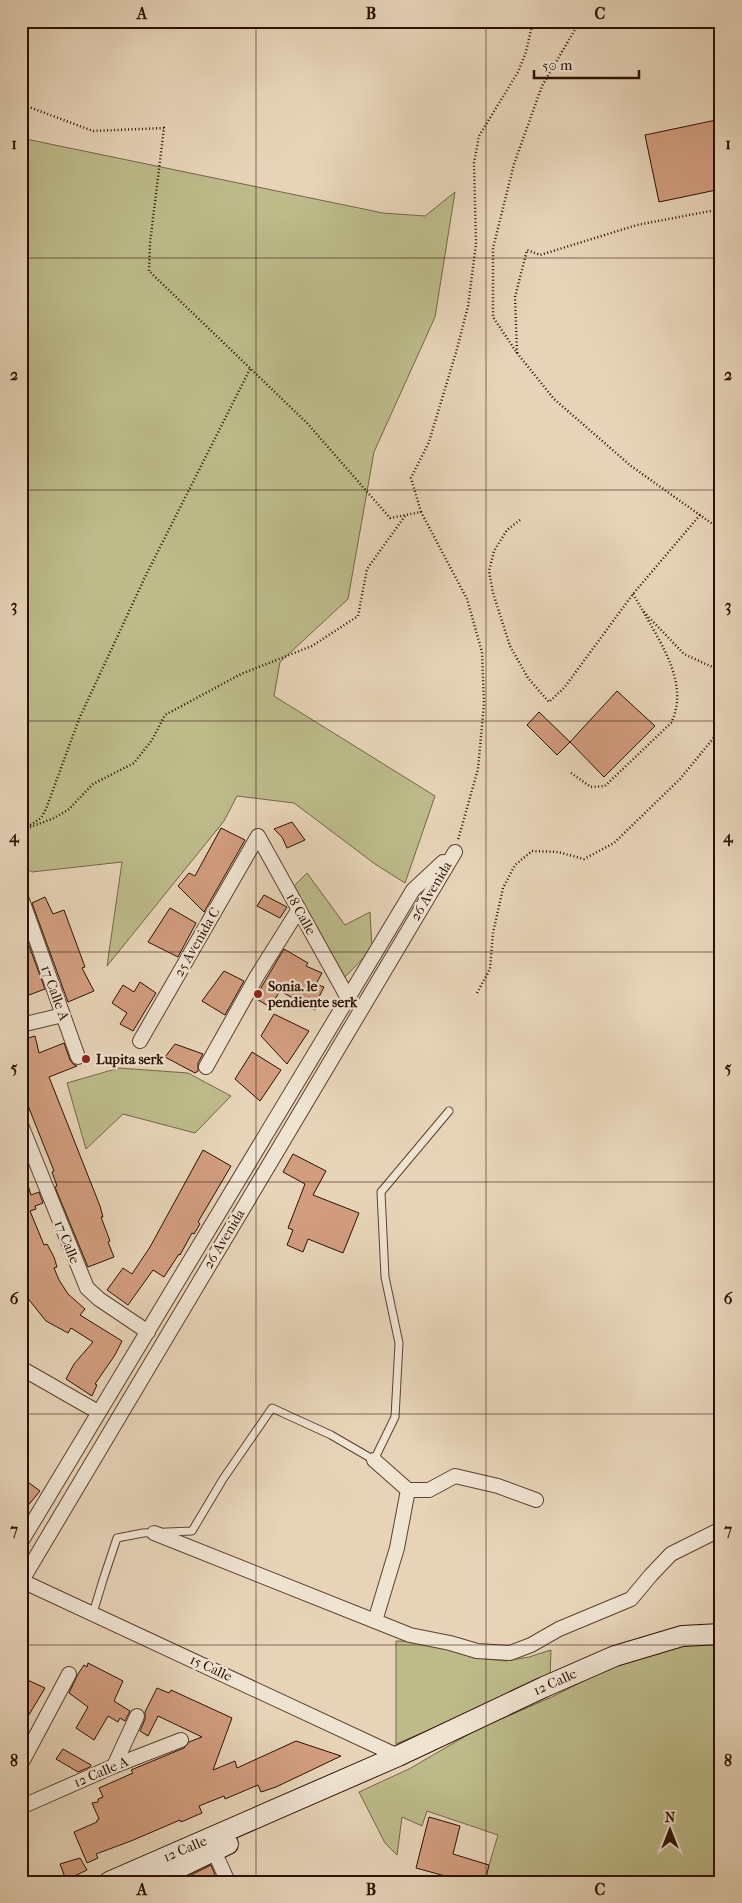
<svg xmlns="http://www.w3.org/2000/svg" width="742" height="1903" viewBox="0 0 742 1903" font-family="'IM FELL French Canon',serif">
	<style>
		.green { fill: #bdbb8a; stroke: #756645 }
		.building { fill: #d29d7f; stroke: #2d1000 }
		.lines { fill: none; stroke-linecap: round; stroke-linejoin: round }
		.lane-casing { stroke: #5c412e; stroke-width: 9 }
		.street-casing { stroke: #5c412e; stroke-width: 16 }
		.secondary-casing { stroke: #2d1000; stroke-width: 22 }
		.path { stroke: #2d1000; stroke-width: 2.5; stroke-dasharray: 1 2.5; stroke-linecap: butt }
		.lane { stroke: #efe3d1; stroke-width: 7 }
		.street { stroke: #efe3d1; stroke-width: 14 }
		.secondary { stroke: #efe3d1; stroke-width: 20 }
		.grid { fill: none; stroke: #2d1000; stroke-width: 1; stroke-opacity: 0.55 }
		.poi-dot { fill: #8f2418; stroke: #efe3d1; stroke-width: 2 }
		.labels { text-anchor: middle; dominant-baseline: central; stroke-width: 4.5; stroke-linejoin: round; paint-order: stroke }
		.street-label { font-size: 14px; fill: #2d1000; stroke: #efe3d1 }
		.poi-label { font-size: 14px; font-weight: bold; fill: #2d1000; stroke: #efe3d1; text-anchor: start }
		.neatline { fill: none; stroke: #2d1000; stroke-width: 2 }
		.grid-label { font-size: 16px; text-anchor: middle; font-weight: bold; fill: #2d1000 }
	</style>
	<rect width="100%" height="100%" fill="#e7d4b8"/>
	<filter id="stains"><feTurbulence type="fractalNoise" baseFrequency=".004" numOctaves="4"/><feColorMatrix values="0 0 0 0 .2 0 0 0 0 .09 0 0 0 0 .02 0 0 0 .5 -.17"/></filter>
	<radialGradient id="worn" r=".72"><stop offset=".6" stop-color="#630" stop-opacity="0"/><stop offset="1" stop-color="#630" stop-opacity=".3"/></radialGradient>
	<g class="green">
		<polygon points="21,138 383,213 425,216 455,192 435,317 374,452 348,599 280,662 274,696 435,796 405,883 375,864 294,803 237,796 224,821 107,966 122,862 32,872 21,866"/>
		<polygon points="307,873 345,925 370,912 372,949 345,977 293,887"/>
		<polygon points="119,1068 188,1073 231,1096 195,1133 123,1114 86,1149 67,1083"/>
		<polygon points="721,1640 721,1882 484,1882 498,1835 427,1811 422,1826 402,1817 397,1855 385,1843 359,1792 409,1769 476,1730 552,1697 627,1659 679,1647"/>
		<polygon points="396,1641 434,1642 486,1659 506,1661 529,1657 551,1650 550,1678 396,1744"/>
	</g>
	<g class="building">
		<polygon points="721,119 721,189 659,202 645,135"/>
		<polygon points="617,691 655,726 604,777 570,742"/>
		<polygon points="539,712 570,742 557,755 527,725"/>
		<polygon points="292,822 305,840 287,848 282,837 274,829"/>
		<polygon points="221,828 245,840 204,912 178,886 189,873 195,876"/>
		<polygon points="264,895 287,907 280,918 257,906"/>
		<polygon points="45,897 53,914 64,910 85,967 82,968 94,991 68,1002 32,903"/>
		<polygon points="170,908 196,923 178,957 148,942"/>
		<polygon points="21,924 45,989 21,998"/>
		<polygon points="284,949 308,963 306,966 322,973 316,984 324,987 319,997 322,1001 315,1010 280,991 270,1007 255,998"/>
		<polygon points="224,971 244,981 225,1015 202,1001"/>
		<polygon points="140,982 156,993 133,1031 120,1024 127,1013 112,1003 123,985 134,992"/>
		<polygon points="274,1014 309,1031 287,1064 261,1036"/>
		<polygon points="35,1036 39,1053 64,1043 70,1060 73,1064 77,1066 49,1077 100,1206 103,1217 101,1217 110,1241 108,1242 114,1257 88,1267 55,1187 57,1186 52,1172 54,1171 21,1088 21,1040"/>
		<polygon points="175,1044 203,1054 198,1063 198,1071 195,1073 165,1057"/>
		<polygon points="252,1052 281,1070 260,1101 235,1079"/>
		<polygon points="203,1150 231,1166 198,1222 200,1224 194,1234 192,1233 180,1255 179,1254 164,1277 153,1270 128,1305 107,1290 123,1268 132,1274 150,1247"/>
		<polygon points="293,1154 326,1171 313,1195 359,1213 343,1253 308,1239 303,1252 287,1245 293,1230 288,1228 305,1184 283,1172"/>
		<polygon points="24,1173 31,1195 39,1192 43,1203 35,1206 36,1209 30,1211 44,1245 47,1244 54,1257 57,1267 54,1268 59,1280 68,1294 85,1309 80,1315 122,1341 115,1355 95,1384 97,1385 92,1396 66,1379 74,1364 93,1342 71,1328 68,1333 46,1321 26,1296 21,1285 21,1174"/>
		<polygon points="21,1477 40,1491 21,1514"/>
		<polygon points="88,1663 123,1681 114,1701 130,1711 125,1721 120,1718 118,1722 108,1716 94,1740 76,1728 88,1707 69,1693 78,1674 84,1665 87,1667"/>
		<polygon points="21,1677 45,1688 21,1728"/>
		<polygon points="157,1688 169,1693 171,1690 232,1718 213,1770 235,1761 237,1768 296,1741 341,1756 276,1787 261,1792 258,1785 225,1799 224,1796 199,1806 202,1813 181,1822 180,1820 131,1841 96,1854 98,1858 87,1863 74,1832 97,1822 97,1820 99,1819 92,1803 98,1802 98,1799 103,1797 99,1788 133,1773 131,1770 184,1748 189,1742 202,1737 158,1716 148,1736 140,1731 145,1719 145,1712"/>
		<polygon points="63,1749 91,1765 90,1767 78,1772 56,1759"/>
		<polygon points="429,1817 460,1826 453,1854 489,1865 485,1882 467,1882 416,1868"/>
		<polygon points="80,1858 87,1870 66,1880 60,1864"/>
		<polygon points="211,1865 218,1882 177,1882"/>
	</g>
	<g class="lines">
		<defs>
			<polyline id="lane" points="93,1613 103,1580 117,1538 143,1533 192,1531 223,1479 272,1408 331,1435 374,1460 395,1417 399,1343 385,1277 381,1192 449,1111"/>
			<g id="street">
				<polyline points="22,900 78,1057"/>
				<polyline points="21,1025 63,1015"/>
				<polyline points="140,1041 258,836 348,998"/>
				<polyline points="206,1067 257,976 299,909"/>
				<polyline points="21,1125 87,1288 99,1299 148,1332"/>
				<polyline points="21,1368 98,1412"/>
				<polyline points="374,1460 408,1490"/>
				<polyline points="154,1533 410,1635 450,1643 477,1651 510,1653 531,1645 559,1629 631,1599 651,1575 671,1554 721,1529"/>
				<polyline points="21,1542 413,890 443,862"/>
				<polyline points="22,1581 398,1756"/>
				<polyline points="21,1582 455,852"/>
				<polyline points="375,1621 397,1548 408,1490 429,1490 455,1476 498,1486 536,1500"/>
				<polyline points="21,1764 69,1674"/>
				<polyline points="114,1766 137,1716"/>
				<polyline points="21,1807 114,1766 181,1740"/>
				<polyline points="214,1851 228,1882"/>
			</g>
			<g id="secondary">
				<polyline points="109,1882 398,1756 544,1687 615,1656 682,1636 721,1634"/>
				<polyline points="149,1882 228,1844"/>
			</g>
		</defs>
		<use href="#lane" class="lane-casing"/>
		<use href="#street" class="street-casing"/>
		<use href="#secondary" class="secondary-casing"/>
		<g class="path">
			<polyline points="580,21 542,86 514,164 493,248 493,317 517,353 554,399 631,466 721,530"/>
			<polyline points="21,104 93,131 164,128 150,243 149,271 307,423 390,518 421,512 467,599 482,652 484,704 478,769 458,840"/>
			<polyline points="517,353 515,297 527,250 540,255 637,225 721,209"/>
			<polyline points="421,512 411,478 429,442 457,349 468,306 476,244 474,163 479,136 518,72 526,52 533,21"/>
			<polyline points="520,520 507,530 494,551 489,571 493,593 510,646 528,678 549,702 564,688 633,594 700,515"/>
			<polyline points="633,594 643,611 684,654 721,671"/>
			<path d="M571,773l20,14 14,-1 66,-63c19,-38 -10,-79 -28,-112"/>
			<polyline points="30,827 52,819 68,810 93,784 134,763 152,740 165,715 241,674 312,646 358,616 367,569 405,516"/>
			<polyline points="21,829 24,829 41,818 46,809 79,719 146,575 250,369"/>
			<polyline points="477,993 490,969 493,933 503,888 515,865 532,851 558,852 584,859 614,843 680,779 721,729"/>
		</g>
		<use href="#lane" class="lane"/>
		<use href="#street" class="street"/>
		<use href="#secondary" class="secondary"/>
	</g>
	<path class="grid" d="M256,21v1861M486,21v1861M21,258h700M21,490h700M21,721h700M21,952h700M21,1182h700M21,1414h700M21,1645h700"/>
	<g class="poi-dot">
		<circle cx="258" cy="994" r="5"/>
		<circle cx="86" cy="1059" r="5"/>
	</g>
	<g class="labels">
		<g class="street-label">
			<text transform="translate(431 891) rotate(-59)">26 Avenida</text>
			<text transform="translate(301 914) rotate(61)">18 Calle</text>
			<text transform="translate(197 942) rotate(-60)">25 Avenida C</text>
			<text transform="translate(55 993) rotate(70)">17 Calle A</text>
			<text transform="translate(224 1239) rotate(-59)">26 Avenida</text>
			<text transform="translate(67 1242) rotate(68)">17 Calle</text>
			<text transform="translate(211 1668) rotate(25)">15 Calle</text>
			<text transform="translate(555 1682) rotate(-24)">12 Calle</text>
			<text transform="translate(101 1772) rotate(-23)">12 Calle A</text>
			<text transform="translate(185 1849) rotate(-23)">12 Calle</text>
		</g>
		<g class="poi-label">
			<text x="268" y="986">Sonia. le<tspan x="268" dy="16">pendiente serk</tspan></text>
			<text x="96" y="1059">Lupita serk</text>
		</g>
	</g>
	<rect width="742" height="1903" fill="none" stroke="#e7d4b8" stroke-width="55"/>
	<g transform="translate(670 1830)" stroke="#efe3d1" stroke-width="4" paint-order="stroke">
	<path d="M0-4L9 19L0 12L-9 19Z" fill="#2d1000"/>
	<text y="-8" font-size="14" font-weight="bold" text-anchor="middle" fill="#2d1000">N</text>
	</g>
	<path d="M534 70v8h105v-8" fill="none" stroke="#2d1000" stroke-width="2.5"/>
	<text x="542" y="70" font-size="15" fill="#2d1000" stroke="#efe3d1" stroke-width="4" paint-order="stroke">50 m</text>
	<rect x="28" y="28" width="686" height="1848" class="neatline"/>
	<g class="grid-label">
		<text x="142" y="19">A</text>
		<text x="371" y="19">B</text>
		<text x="600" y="19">C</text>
		<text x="14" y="149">1</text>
		<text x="728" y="149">1</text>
		<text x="14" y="380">2</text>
		<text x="728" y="380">2</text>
		<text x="14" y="611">3</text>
		<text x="728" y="611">3</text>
		<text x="14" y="842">4</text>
		<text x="728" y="842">4</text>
		<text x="14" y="1073">5</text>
		<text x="728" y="1073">5</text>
		<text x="14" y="1304">6</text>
		<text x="728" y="1304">6</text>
		<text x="14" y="1535">7</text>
		<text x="728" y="1535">7</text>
		<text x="14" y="1766">8</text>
		<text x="728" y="1766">8</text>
		<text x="142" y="1895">A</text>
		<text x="371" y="1895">B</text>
		<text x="600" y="1895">C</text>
	</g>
	<rect width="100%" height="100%" filter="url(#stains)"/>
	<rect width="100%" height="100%" fill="url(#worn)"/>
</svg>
